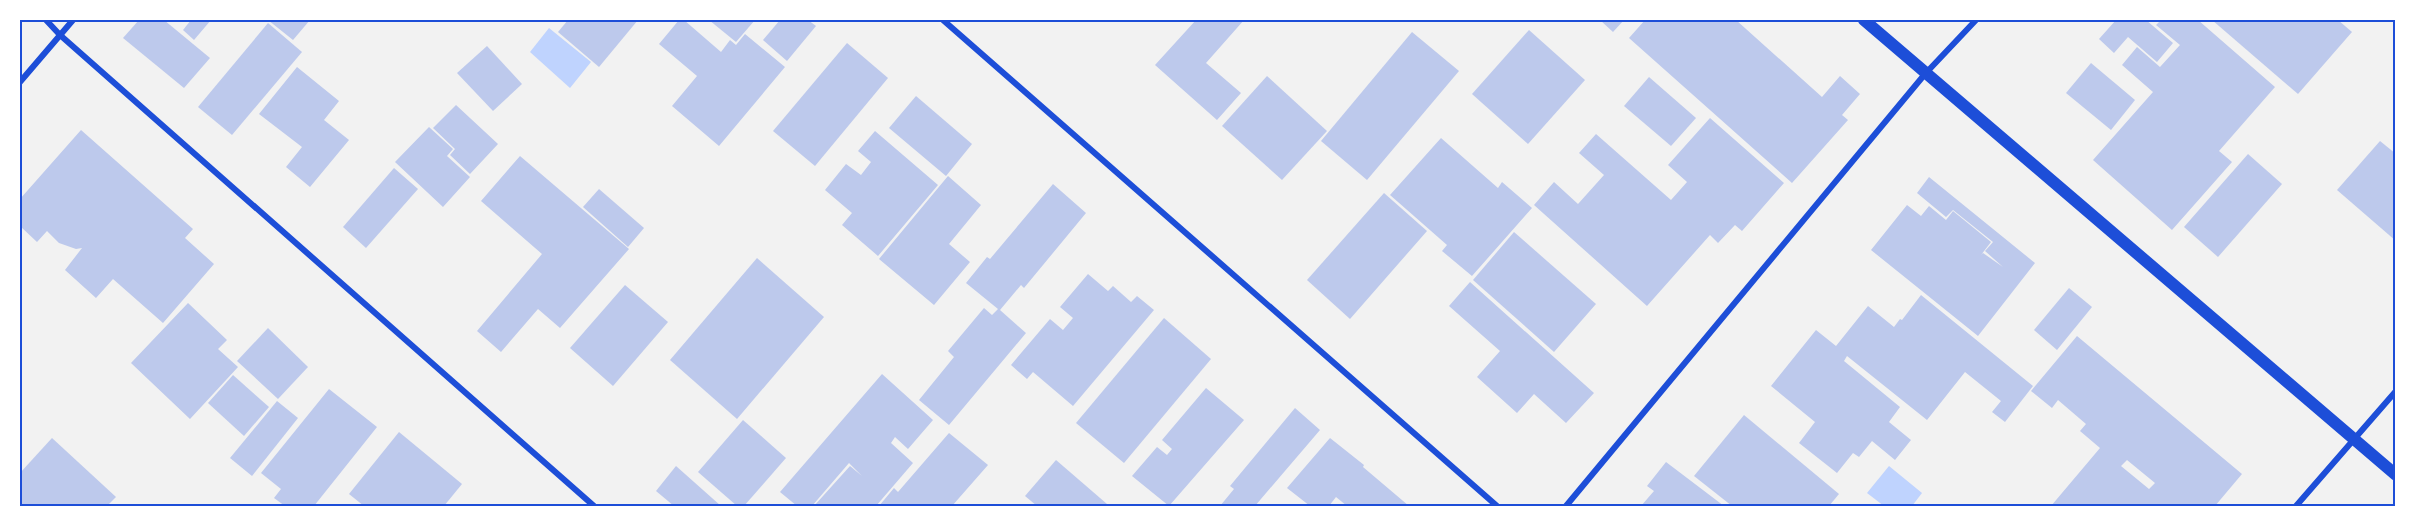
<svg xmlns="http://www.w3.org/2000/svg" width="2415" height="526" viewBox="0 0 2415 526" font-family="Barlow,sans-serif">
	<style>
		.water { fill: #bfd3fe }
		.building { fill: #bdc9ec; fill-rule: evenodd }
		.lines { fill: none; stroke-linecap: round; stroke-linejoin: round }
		.minor { stroke: #1d4ed8; stroke-width: 6 }
		.secondary { stroke: #1d4ed8; stroke-width: 12 }
		.neatline { fill: none; stroke: #1d4ed8; stroke-width: 2 }
	</style>
	<rect width="100%" height="100%" fill="#f2f2f2"/>
	<g class="water">
		<polygon points="549,28 591,62 570,88 530,52"/>
		<polygon points="1889,466 1922,493 1912,506 1884,506 1867,493"/>
	</g>
	<g class="building">
		<polygon points="139,20 164,20 210,58 184,88 123,38"/>
		<polygon points="191,20 211,20 194,40 183,30"/>
		<polygon points="268,20 310,20 293,40"/>
		<polygon points="568,20 638,20 599,67 558,32"/>
		<polygon points="679,20 684,20 721,52 730,40 736,45 745,34 785,67 719,146 672,106 697,76 659,44"/>
		<polygon points="709,20 755,20 736,42"/>
		<polygon points="780,20 808,20 816,26 787,61 763,40"/>
		<polygon points="1196,20 1244,20 1206,63 1241,93 1217,120 1155,65"/>
		<polygon points="1600,20 1624,20 1613,32"/>
		<polygon points="1645,20 1736,20 1822,97 1840,76 1860,94 1842,115 1848,120 1792,183 1629,38"/>
		<polygon points="2116,20 2146,20 2173,43 2157,62 2128,37 2114,53 2099,39"/>
		<polygon points="2161,20 2198,20 2275,87 2219,151 2232,162 2172,230 2093,160 2153,92 2122,65 2137,47 2160,67 2180,45 2156,25"/>
		<polygon points="2212,20 2338,20 2352,32 2298,94"/>
		<polygon points="268,23 302,52 232,135 198,107"/>
		<polygon points="1529,30 1585,80 1528,144 1472,94"/>
		<polygon points="1412,32 1459,71 1367,180 1321,141"/>
		<polygon points="847,43 888,78 815,166 773,131"/>
		<polygon points="487,46 522,84 493,111 457,73"/>
		<polygon points="2091,63 2135,100 2111,130 2066,93"/>
		<polygon points="297,67 339,101 324,120 349,140 310,187 286,167 302,147 259,114"/>
		<polygon points="1267,76 1327,131 1282,180 1222,126"/>
		<polygon points="1649,77 1696,118 1671,146 1624,106"/>
		<polygon points="916,96 972,144 946,176 889,128"/>
		<polygon points="456,105 498,144 470,174 450,155 455,149 433,128"/>
		<polygon points="1710,118 1784,183 1742,231 1735,225 1718,243 1710,235 1647,306 1534,205 1554,182 1578,204 1604,175 1579,153 1596,134 1671,200 1687,182 1668,165"/>
		<polygon points="429,127 453,149 447,156 470,177 443,207 395,162"/>
		<polygon points="81,130 193,229 185,238 214,264 163,323 113,279 96,298 65,270 82,248 76,249 59,243 47,231 37,242 20,226 20,199"/>
		<polygon points="875,131 938,185 878,256 842,225 852,213 825,190 846,164 861,175 871,162 858,151"/>
		<polygon points="1441,138 1498,188 1502,182 1532,208 1472,276 1442,251 1447,245 1390,195"/>
		<polygon points="2380,141 2396,154 2396,241 2337,190"/>
		<polygon points="2248,154 2282,184 2218,257 2184,227"/>
		<polygon points="520,156 629,249 560,328 538,309 501,352 477,331 542,254 481,201"/>
		<polygon points="394,168 418,189 366,248 343,227"/>
		<polygon points="948,176 981,205 949,244 970,262 934,305 879,259"/>
		<polygon points="1929,177 2035,263 1978,336 1871,250 1907,205 1921,216 1929,206 1946,220 1953,211 1991,242 1981,255 1983,253 2003,267 1985,251 1993,242 1953,210 1946,217 1917,193"/>
		<polygon points="1053,184 1086,213 1024,288 1021,285 1000,310 1026,333 949,425 919,400 954,357 948,351 984,308 992,315 998,309 966,283 987,257 990,259"/>
		<polygon points="599,189 644,228 628,247 583,207"/>
		<polygon points="1384,193 1427,231 1350,319 1307,280"/>
		<polygon points="1514,232 1596,304 1554,352 1473,280"/>
		<polygon points="757,258 824,317 737,419 670,360"/>
		<polygon points="1088,274 1108,291 1113,286 1131,302 1137,296 1154,310 1073,406 1033,372 1027,379 1011,365 1050,319 1063,330 1073,318 1060,307"/>
		<polygon points="1470,282 1594,393 1566,423 1534,394 1517,413 1477,377 1500,351 1449,306"/>
		<polygon points="625,285 668,322 613,386 570,348"/>
		<polygon points="2069,288 2092,307 2057,350 2034,330"/>
		<polygon points="1921,295 2033,386 2005,422 1992,412 2001,401 1965,372 1927,420 1847,356 1844,361 1900,407 1889,422 1911,440 1895,460 1872,441 1859,457 1853,453 1837,473 1799,443 1815,422 1771,386 1816,330 1836,346 1868,306 1894,327 1900,319 1902,320"/>
		<polygon points="188,303 227,340 218,349 238,367 190,419 131,363"/>
		<polygon points="1164,318 1211,359 1124,463 1076,423"/>
		<polygon points="268,328 308,367 278,399 237,361"/>
		<path d="M2077,336l165,138 -27,32h-164l49,-58 -20,-17 6,-7 -28,-24 -6,8 -21,-17zM2127,460l28,23 -6,6 -28,-23z"/>
		<polygon points="882,374 933,420 908,449 895,437 891,443 913,463 876,506 814,506 850,466 862,476 849,463 812,506 797,506 780,492"/>
		<polygon points="233,375 269,407 244,436 208,403"/>
		<polygon points="1206,388 1244,420 1169,506 1132,476 1157,447 1167,455 1172,449 1162,440"/>
		<polygon points="329,389 377,427 314,506 285,506 274,498 281,489 261,473"/>
		<polygon points="277,401 298,418 252,476 230,458"/>
		<polygon points="1295,408 1320,430 1255,506 1220,506 1234,489 1230,486"/>
		<polygon points="1744,415 1839,494 1829,506 1732,506 1694,476"/>
		<polygon points="743,420 786,458 744,506 737,506 698,472"/>
		<polygon points="399,432 462,484 444,506 364,506 349,494"/>
		<polygon points="949,433 988,465 952,506 879,506 894,488 898,492"/>
		<polygon points="52,438 116,497 107,506 20,506 20,473"/>
		<polygon points="1330,438 1364,465 1363,467 1409,506 1347,506 1336,497 1329,506 1310,506 1287,488"/>
		<polygon points="1056,460 1107,504 1105,506 1037,506 1025,496"/>
		<polygon points="1666,462 1724,506 1641,506 1654,491 1647,486"/>
		<polygon points="676,466 721,506 674,506 656,491"/>
	</g>
	<g class="lines">
		<g class="minor">
			<polyline points="46,20 60,35 594,506"/>
			<polyline points="943,20 1497,506"/>
			<polyline points="20,82 73,20"/>
			<polyline points="1566,506 1925,74 1976,20"/>
			<polyline points="2296,506 2396,391"/>
		</g>
		<polyline class="secondary" points="1864,20 2396,475"/>
	</g>
	<rect width="2415" height="526" fill="none" stroke="#ffffff" stroke-width="42"/>
	<rect x="21" y="21" width="2373" height="484" class="neatline"/>
</svg>
